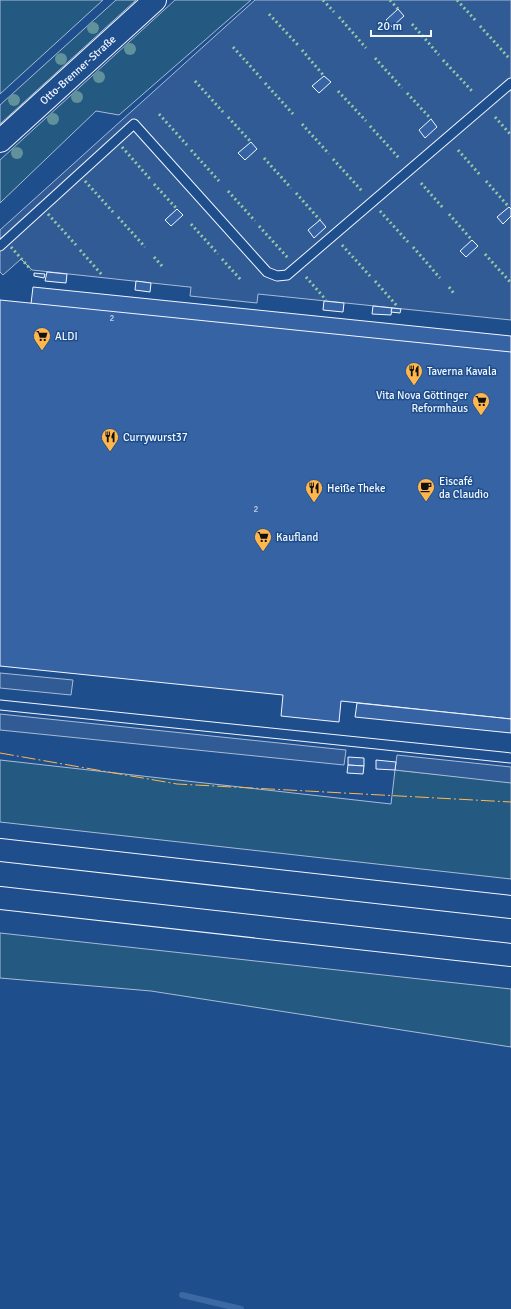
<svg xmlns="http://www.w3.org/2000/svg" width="511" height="1309" viewBox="0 0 511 1309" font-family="Signika,sans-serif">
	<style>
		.green { fill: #245a82; stroke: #a8bbd7 }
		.parking { fill: #305b95; stroke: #a8bbd7 }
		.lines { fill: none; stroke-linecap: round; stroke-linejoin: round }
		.stream { stroke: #3b69a3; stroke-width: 6 }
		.building { fill: #3563a3; stroke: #f2f6ff }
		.lane-casing { stroke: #f2f6ff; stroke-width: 11 }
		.secondary-casing { stroke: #f2f6ff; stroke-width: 24 }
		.highway-casing { stroke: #f2f6ff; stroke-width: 24 }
		.lane { stroke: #1f4e8c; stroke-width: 9 }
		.secondary { stroke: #1f4e8c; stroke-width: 22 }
		.highway { stroke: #1f4e8c; stroke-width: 22 }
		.hedge { stroke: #97c8a6; stroke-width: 3; stroke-dasharray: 2 3; stroke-linecap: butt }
		.power { stroke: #ffb74d; stroke-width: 1; stroke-dasharray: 14 3 2 3; stroke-linecap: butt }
		.tree { fill: #61919a }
		.labels { text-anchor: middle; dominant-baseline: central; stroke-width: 3; stroke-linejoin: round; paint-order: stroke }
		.number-label { font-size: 9px; fill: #c3d1e8 }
		.street-label { font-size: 11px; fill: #f2f6ff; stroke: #1f4e8c }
		.poi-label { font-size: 11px; fill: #f2f6ff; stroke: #1f4e8c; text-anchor: start }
	</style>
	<rect width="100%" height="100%" fill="#1f4e8c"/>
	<g class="green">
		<polygon points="0,0 103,0 0,94"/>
		<polygon points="116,0 136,0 0,124 0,105"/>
		<polygon points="175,0 251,0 119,115 96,111 0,203 0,160"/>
		<polygon points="0,760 391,804 395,770 511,782 511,879 0,822"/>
		<polygon points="0,933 511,989 511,1047 151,991 0,978"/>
	</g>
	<g class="parking">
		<polygon points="255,0 511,0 511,320 258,294 257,303 190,296 191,287 189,287 32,270 21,259 3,275 0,272 0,230"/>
		<polygon points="0,673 73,680 71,695 0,688"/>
		<polygon points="0,714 346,750 344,765 0,730"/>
		<polygon points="397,755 511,767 511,783 395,770"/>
	</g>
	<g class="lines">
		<polyline class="stream" points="182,1295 241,1309"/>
	</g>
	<g class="building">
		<polygon points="398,9 404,16 392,27 386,20"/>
		<polygon points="324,76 331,82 319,93 312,86"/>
		<polygon points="431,119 437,127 425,138 419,130"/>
		<polygon points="251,142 257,149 245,160 238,153"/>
		<polygon points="509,207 511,209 511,216 503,224 497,217"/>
		<polygon points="177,209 183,215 171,226 165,220"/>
		<polygon points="320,220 326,227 314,238 308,230"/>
		<polygon points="472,240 478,246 466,257 460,251"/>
		<polygon points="47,272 67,274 66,283 45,281"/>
		<polygon points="34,273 45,274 44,278 34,276"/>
		<polygon points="136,281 151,283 150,292 135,290"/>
		<polygon points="33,287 511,336 511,361 30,312"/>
		<polygon points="0,300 511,352 511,719 341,701 339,722 281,716 283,695 0,666"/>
		<polygon points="324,301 344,303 343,312 323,310"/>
		<polygon points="373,306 392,308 391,315 372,314"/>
		<polygon points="392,308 401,309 400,313 391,312"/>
		<polygon points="357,703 511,719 511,733 355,717"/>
		<polygon points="348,757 364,758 364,766 348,765"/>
		<polygon points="376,760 396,762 395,770 376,769"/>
		<polygon points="348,765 364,766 363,774 347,773"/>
	</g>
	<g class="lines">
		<defs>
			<g id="lane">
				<polyline points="0,246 134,124 267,272 277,276 287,275 511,83"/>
				<polyline points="0,705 511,758"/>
			</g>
			<polyline id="secondary" points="0,141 155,0"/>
			<g id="highway">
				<polyline points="0,850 511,907"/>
				<polyline points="0,898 511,955"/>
			</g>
		</defs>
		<use href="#lane" class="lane-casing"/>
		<use href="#secondary" class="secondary-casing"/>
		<use href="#highway" class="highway-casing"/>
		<use href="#lane" class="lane"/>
		<use href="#secondary" class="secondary"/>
		<use href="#highway" class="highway"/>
		<g class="hedge">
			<polyline points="323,0 334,12"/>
			<polyline points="390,0 398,9"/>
			<polyline points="457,0 476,21"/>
			<polyline points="269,14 298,45"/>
			<polyline points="339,17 366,48"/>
			<polyline points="412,24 439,55"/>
			<polyline points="480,26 509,58"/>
			<polyline points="233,47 261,78"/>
			<polyline points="302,50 324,76"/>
			<polyline points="375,58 402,88"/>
			<polyline points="443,60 473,92"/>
			<polyline points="195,81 223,112"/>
			<polyline points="265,83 293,114"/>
			<polyline points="338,91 366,121"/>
			<polyline points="407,93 431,119"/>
			<polyline points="159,114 187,145"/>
			<polyline points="228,117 251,142"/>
			<polyline points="495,117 511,135"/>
			<polyline points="302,124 329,154"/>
			<polyline points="370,126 399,158"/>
			<polyline points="122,147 150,179"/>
			<polyline points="191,150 219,181"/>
			<polyline points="458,150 481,176"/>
			<polyline points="264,158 291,188"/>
			<polyline points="333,159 362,191"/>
			<polyline points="85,181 113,212"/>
			<polyline points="486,181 509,207"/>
			<polyline points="421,183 444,209"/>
			<polyline points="154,184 177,209"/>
			<polyline points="228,191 255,221"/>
			<polyline points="296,193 320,220"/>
			<polyline points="380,211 408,242"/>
			<polyline points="48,214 76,245"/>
			<polyline points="449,214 472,240"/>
			<polyline points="118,217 145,247"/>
			<polyline points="191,224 218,254"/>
			<polyline points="259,226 288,258"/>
			<polyline points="342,245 370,276"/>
			<polyline points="11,247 31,270"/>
			<polyline points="413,247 440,278"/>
			<polyline points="80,250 103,276"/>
			<polyline points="485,254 511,283"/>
			<polyline points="154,257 162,266"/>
			<polyline points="222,259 241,280"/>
			<polyline points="306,277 326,300"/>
			<polyline points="375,281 398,307"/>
			<polyline points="449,287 455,295"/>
		</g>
		<polyline class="power" points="0,753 177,784 511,802"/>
	</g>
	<g class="tree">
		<circle cx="93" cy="28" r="6"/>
		<circle cx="130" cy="49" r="6"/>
		<circle cx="61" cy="59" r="6"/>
		<circle cx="99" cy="77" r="6"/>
		<circle cx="77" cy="97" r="6"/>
		<circle cx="14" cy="100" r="6"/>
		<circle cx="53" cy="119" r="6"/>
		<circle cx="17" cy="153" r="6"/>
	</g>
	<defs>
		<symbol id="supermarket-pin" viewBox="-11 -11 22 30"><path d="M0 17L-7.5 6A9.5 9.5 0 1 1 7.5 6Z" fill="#ffb74d" stroke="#1f4e8c"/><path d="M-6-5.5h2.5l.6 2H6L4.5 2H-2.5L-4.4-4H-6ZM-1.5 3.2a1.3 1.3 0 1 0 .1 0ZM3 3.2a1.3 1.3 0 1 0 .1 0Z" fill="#111"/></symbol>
		<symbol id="restaurant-pin" viewBox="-11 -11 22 30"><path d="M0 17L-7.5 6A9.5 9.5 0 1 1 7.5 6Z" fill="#ffb74d" stroke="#1f4e8c"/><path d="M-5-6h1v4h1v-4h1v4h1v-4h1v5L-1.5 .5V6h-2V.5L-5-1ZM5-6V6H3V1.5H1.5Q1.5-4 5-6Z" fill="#111"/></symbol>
		<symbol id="cafe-pin" viewBox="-11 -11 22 30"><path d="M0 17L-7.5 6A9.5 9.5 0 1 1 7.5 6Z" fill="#ffb74d" stroke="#1f4e8c"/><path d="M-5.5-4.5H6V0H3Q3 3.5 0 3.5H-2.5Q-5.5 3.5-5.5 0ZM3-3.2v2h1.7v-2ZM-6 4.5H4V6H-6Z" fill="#111"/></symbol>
	</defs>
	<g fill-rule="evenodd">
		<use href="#supermarket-pin" x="32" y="326" width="20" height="27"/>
		<use href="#restaurant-pin" x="404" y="361" width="20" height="27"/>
		<use href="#supermarket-pin" x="471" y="391" width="20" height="27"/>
		<use href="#restaurant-pin" x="100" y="427" width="20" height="27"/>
		<use href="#cafe-pin" x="416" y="477" width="20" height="27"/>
		<use href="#restaurant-pin" x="304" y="478" width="20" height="27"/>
		<use href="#supermarket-pin" x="253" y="527" width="20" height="27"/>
	</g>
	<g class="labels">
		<g class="number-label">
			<text x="112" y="318">2</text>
			<text x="256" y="509">2</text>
		</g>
		<g class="street-label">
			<text transform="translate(78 70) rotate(-42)">Otto-Brenner-Straße</text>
		</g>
		<g class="poi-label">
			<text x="55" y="336">ALDI</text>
			<text x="427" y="371">Taverna Kavala</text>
			<text x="468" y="395" text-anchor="end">Vita Nova Göttinger<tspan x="468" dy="13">Reformhaus</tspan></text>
			<text x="123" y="437">Currywurst37</text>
			<text x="439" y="481">Eiscafé<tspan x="439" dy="13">da Claudio</tspan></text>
			<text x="327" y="488">Heiße Theke</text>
			<text x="276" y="537">Kaufland</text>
		</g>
	</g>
	<path d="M371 30v6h60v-6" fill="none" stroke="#f2f6ff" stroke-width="2"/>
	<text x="377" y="30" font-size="12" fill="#f2f6ff" stroke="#1f4e8c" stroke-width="3" paint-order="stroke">20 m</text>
</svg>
